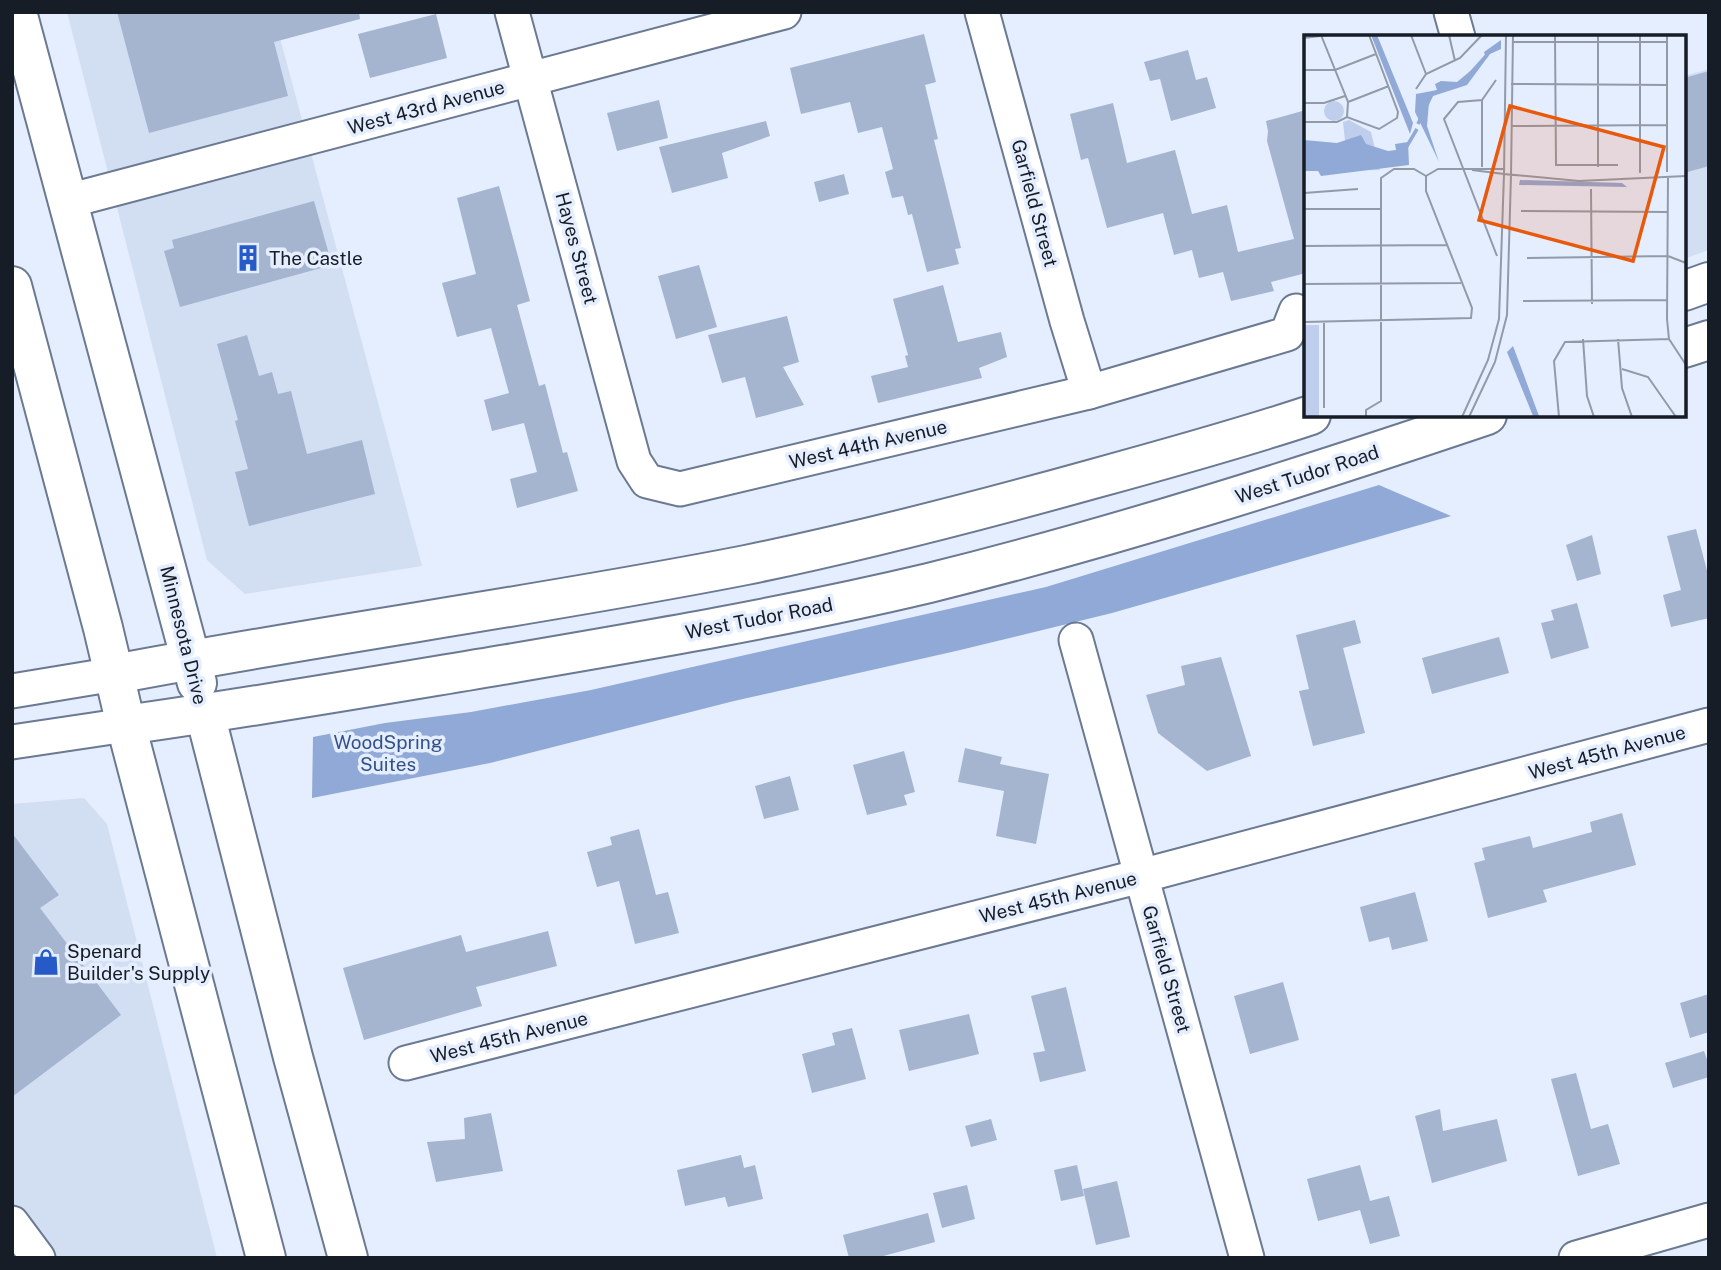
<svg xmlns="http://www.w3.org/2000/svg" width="1721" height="1270" viewBox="0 0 1721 1270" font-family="'Public Sans',sans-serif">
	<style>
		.built { fill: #d2def2 }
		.forest { fill: #91a9d6 }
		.building { fill: #a5b4cf }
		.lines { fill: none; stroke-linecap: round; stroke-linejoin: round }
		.minor-casing { stroke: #6b7992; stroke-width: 37 }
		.primary-casing { stroke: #6b7992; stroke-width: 42 }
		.motorway-casing { stroke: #6b7992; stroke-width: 42 }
		.minor { stroke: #fff; stroke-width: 33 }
		.primary { stroke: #fff; stroke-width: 38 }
		.motorway { stroke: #fff; stroke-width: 38 }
		.labels { text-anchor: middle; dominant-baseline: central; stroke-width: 7; stroke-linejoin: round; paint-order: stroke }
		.street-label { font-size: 19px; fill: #171d26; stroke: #e4eeff }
		.poi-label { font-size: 19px; fill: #171d26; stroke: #e4eeff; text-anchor: start }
		.park-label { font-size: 19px; fill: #335089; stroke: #e4eeff }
		.inset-river { fill: none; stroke: #91a9d5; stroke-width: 3.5 }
		.inset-road { fill: none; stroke: #929aa8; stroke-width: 2 }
		.view { fill: #e8590c; fill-opacity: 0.15; stroke: #e8590c; stroke-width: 3.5 }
		.inset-edge { fill: none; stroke: #171d26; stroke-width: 3.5 }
	</style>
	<rect width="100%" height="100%" fill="#e4eeff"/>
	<g class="built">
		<polygon points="67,12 273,12 422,566 245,594 207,560"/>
		<polygon points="1709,69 1709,250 1684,259 1684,76"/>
		<polygon points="84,798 107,824 217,1258 12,1258 12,804"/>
	</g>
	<polygon class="forest" points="1379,485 1451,516 1112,613 956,651 734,701 490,763 312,798 313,737 385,723 471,712 591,690 1046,587"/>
	<g class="building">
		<polygon points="117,12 359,12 360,19 274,42 288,96 149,133"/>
		<polygon points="436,14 447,58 370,78 358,34"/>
		<polygon points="924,34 936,82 925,85 938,139 934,140 961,248 955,249 959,264 927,272 912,214 908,215 903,196 892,198 885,172 893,169 882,127 858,133 850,102 801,114 790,68"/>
		<polygon points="1188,50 1196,80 1207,77 1216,108 1171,121 1160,79 1150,81 1144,62"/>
		<polygon points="1709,71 1709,166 1684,173 1684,78"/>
		<polygon points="659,100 668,138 617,151 607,113"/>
		<polygon points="1113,103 1127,163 1175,150 1192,214 1227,205 1238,252 1294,239 1267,141 1268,131 1266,121 1306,110 1306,273 1271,282 1274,291 1231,301 1223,272 1199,278 1192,250 1174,255 1163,213 1107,228 1088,158 1081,160 1070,114"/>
		<polygon points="766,121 770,136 722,153 728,178 672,193 659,147"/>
		<polygon points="844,174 849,194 819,202 814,182"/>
		<polygon points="499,186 530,301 517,305 539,386 545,384 563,453 567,452 578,491 517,508 510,479 537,472 524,423 492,431 484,400 509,393 491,328 457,337 442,283 476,274 457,198"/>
		<polygon points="314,201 332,265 180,307 164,251 174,248 172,240"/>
		<polygon points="699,265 717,327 676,339 658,276"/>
		<polygon points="943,285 958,342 1001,332 1007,357 979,368 982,378 878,403 871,376 908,367 905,356 908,355 893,299"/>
		<polygon points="787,316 799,362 783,367 804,405 756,418 745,377 722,383 708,335"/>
		<polygon points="247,335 259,376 272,372 278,394 291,391 307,454 362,440 375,494 249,526 235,472 248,469 235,421 238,420 217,344"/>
		<polygon points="1696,529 1709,578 1709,618 1671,627 1663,595 1681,590 1667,536"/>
		<polygon points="1592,535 1601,574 1577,581 1566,545"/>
		<polygon points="1577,603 1589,648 1551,659 1541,623 1554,620 1551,610"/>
		<polygon points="1355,620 1361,643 1343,648 1365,733 1313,746 1299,691 1309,689 1296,635"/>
		<polygon points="1499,637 1509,673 1432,694 1422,658"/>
		<polygon points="1221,657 1251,756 1207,771 1158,733 1146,695 1185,685 1181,666"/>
		<polygon points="965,748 1002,757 1000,764 1049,774 1036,844 996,836 1004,791 958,782"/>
		<polygon points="904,751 915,792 904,795 907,805 867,815 853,765"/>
		<polygon points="790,776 799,810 764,819 755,786"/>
		<polygon points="1622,813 1636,865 1543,890 1547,902 1488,918 1474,863 1485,860 1482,848 1530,836 1533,848 1592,832 1590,822"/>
		<polygon points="639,829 656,895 668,892 679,933 635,944 619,881 597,887 587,852 612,845 610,837"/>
		<polygon points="12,833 59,895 40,908 121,1015 12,1097"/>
		<polygon points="1415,892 1428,941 1392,950 1389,937 1369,942 1360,907"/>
		<polygon points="548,931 557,966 476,987 482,1006 364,1040 343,968 461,935 466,952"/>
		<polygon points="1283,982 1299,1040 1250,1054 1234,996"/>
		<polygon points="1066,987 1086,1071 1040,1082 1033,1053 1045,1051 1031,996"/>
		<polygon points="1709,994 1709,1032 1690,1038 1680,1003"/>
		<polygon points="969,1014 979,1054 909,1071 899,1030"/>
		<polygon points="852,1028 866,1079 812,1093 802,1054 835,1045 832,1033"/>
		<polygon points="1704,1051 1709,1065 1709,1077 1673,1088 1665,1063"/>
		<polygon points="1576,1073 1591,1129 1608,1124 1620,1164 1578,1176 1551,1079"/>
		<polygon points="1440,1109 1443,1131 1497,1119 1507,1161 1432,1183 1415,1116"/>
		<polygon points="491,1113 503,1171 436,1182 427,1142 465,1139 464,1118"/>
		<polygon points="991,1119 997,1140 971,1147 965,1126"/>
		<polygon points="741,1155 744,1168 755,1165 763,1199 728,1207 725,1197 685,1206 677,1170"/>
		<polygon points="1077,1165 1084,1196 1061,1201 1054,1170"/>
		<polygon points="1360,1165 1370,1201 1389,1196 1400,1236 1370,1244 1360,1210 1318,1221 1307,1179"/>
		<polygon points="1117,1181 1130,1237 1096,1245 1083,1189"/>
		<polygon points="967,1185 975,1219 942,1228 933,1193"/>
		<polygon points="928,1213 935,1242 876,1258 849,1258 843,1235"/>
	</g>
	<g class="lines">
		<defs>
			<g id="minor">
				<polyline points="512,12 634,461 647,481 680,489 1089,392 1287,334 1296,311"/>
				<polyline points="982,12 1067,321 1089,392"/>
				<polyline points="1451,12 1458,37"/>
				<polyline points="68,201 784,12"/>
				<polyline points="1076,640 1247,1258"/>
				<polyline points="12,691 115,674"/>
				<polyline points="12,742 126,725"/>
				<polyline points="406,1063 1141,876 1709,725"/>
				<polyline points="12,1223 38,1258"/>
				<polyline points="1576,1258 1709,1220"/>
			</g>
			<g id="primary">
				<polyline points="17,12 197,683"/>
				<path d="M12,286l91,342 23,97c128,-18 255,-40 382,-61 141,-24 282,-48 421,-81 189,-47 374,-106 558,-168"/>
				<polyline points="1684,291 1709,282"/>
				<polyline points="1684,348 1709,340"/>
				<path d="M115,674c210,-40 422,-68 631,-109 117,-24 232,-54 347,-86 73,-20 146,-40 218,-64"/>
			</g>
			<g id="motorway">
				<polyline points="205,714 293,1057 348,1258"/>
				<polyline points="126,725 266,1258"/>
			</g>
		</defs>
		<use href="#minor" class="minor-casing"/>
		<use href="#primary" class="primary-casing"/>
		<use href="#motorway" class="motorway-casing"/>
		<use href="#minor" class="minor"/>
		<use href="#primary" class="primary"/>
		<use href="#motorway" class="motorway"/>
	</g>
	<defs>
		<symbol id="building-bare" viewBox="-9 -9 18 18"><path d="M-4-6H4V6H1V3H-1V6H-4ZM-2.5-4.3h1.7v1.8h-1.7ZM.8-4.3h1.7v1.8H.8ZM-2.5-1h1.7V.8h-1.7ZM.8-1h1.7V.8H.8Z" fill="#255ac7" stroke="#e4eeff" stroke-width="2.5" paint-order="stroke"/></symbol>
		<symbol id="shop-bare" viewBox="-9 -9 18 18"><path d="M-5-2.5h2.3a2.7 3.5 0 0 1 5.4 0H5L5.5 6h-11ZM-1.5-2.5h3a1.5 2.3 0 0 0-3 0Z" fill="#255ac7" stroke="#e4eeff" stroke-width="2.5" paint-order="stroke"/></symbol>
	</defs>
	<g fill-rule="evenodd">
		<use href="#building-bare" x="229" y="239" width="38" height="38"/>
		<use href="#shop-bare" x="27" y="943" width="38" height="38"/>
	</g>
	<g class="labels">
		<g class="street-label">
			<text transform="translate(426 107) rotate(-15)">West 43rd Avenue</text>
			<text transform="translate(1035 203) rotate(75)">Garfield Street</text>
			<text transform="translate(577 248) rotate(75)">Hayes Street</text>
			<text transform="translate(868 444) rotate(-13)">West 44th Avenue</text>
			<text transform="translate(1307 474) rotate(-18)">West Tudor Road</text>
			<text transform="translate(759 618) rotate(-11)">West Tudor Road</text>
			<text transform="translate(184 635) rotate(76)">Minnesota Drive</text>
			<text transform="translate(1607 752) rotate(-15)">West 45th Avenue</text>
			<text transform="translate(1058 897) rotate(-14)">West 45th Avenue</text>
			<text transform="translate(1167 969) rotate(74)">Garfield Street</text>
			<text transform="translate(509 1037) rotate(-14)">West 45th Avenue</text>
		</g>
		<g class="poi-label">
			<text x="269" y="258">The Castle</text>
			<text x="67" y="951">Spenard<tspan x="67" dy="22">Builder's Supply</tspan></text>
		</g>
		<g class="park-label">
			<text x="388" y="742">WoodSpring<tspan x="388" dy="22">Suites</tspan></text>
		</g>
	</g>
	<g transform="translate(1304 35)">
		<rect width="382" height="382" fill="#e4eeff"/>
		<path d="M20 76a10 10 0 1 1 20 0a10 10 0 1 1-20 0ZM45,85l22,12 9,38 -76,1v-8l43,-5 -4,-36zM0,290h15v91h-15z" fill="#beceec"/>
		<path d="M67,0h6l36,88 -3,11zM197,5v9l-11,5 -23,31 -34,11 -4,6 -2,24 12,36 -24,-50 1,-18 21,-4 -2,-6 6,-3 16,1 29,-24 -2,-6zM57,100l5,9 22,7 8,-1 -1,-6 13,-2 1,23 -88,11 -3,-5h-14v-31l33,3zM216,145l102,3 5,4 -108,-2zM209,311l9,24 17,46h-6l-26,-64z" fill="#91a9d6"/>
		<path class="inset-river" d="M114,89l14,-30 30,-11 25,-28M0,123l33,-3 30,8 29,-9 11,-8 10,-17"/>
		<path class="inset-road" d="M17,0l27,67 -1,15M107,0l15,39M145,0l6,26M202,0l-2,139 75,7 107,-5M251,0l1,130h62M294,0v132M0,3l24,-3M209,7h154M0,35h31l41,-16M192,45l-14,20 -24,2 -14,17 53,137M207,49l157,1M112,54l10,-15 34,-16 22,-23M178,65v67M44,67l41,-16M0,68h20l21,-7M0,87h33l10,-5 32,12 18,-11 1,-6 -29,-77M207,91l156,-1M168,135l32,4M363,137v-137M336,138v-138M207,140l2,-140M122,141l12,-7h66M364,142l-1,142 2,20 17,26M287,154l1,115M0,158l54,-4M0,174h77M217,176l146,1M0,211l143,-1M223,223l141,-2 18,7M0,249l157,-1M219,266l144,-1M0,287l167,-4 1,-10 -46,-117v-15M279,304l4,57 7,21M314,304l4,49 10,29M318,334l26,8 28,40M20,373v-86M62,382v-7l15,-9v-223l13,-9h20l12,7M158,382l26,-57 11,-41 5,-145M165,382l26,-55 12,-47 4,-140M255,382l-5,-56 11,-19 104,-3"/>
		<path class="view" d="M206,71l154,41 -31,114 -154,-41z"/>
		<rect width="382" height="382" class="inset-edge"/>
	</g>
	<rect width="1721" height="1270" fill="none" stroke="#171d26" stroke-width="28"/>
</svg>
